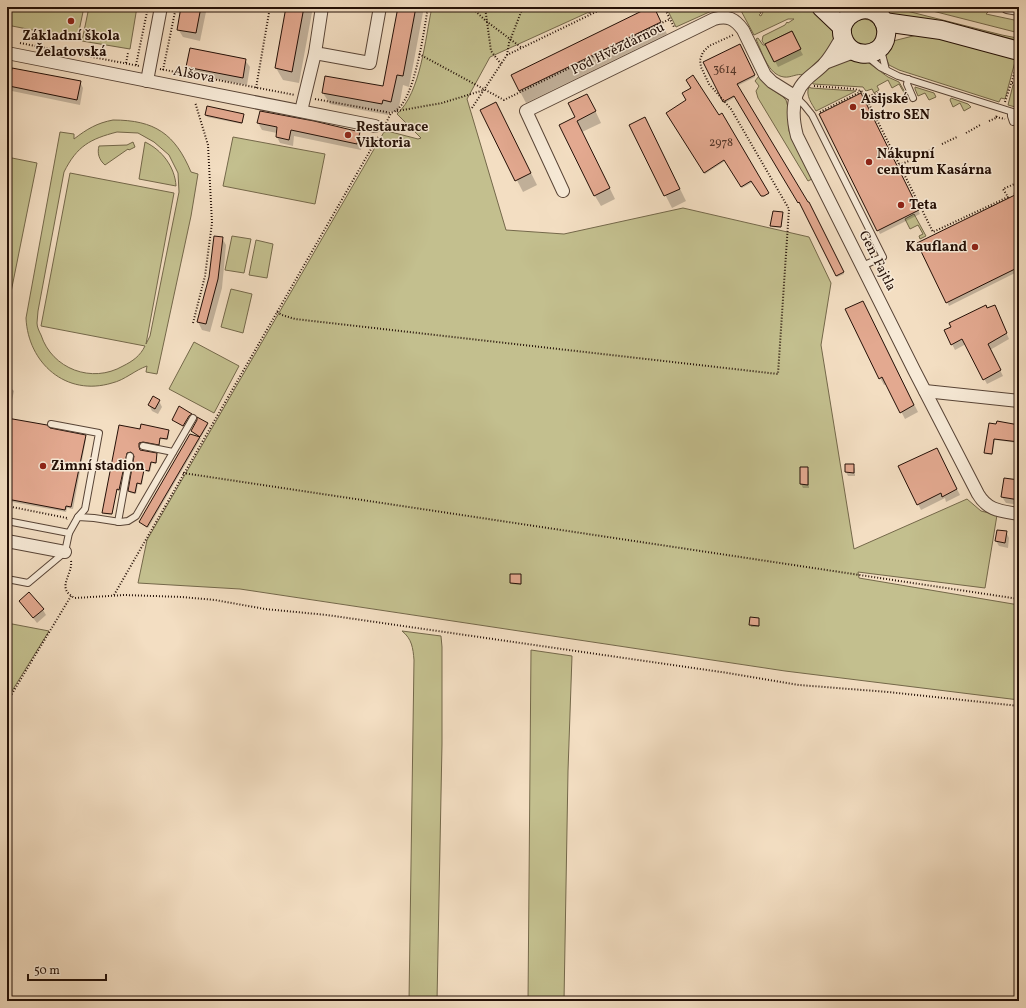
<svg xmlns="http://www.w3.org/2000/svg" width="1026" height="1008" viewBox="0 0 1026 1008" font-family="Vollkorn,serif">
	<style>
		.green { fill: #c3bf8e; stroke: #74684a; fill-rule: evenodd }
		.shadow { fill: #0003 }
		.building { fill: #e3a990; stroke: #241007 }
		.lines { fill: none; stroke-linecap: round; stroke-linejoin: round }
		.service-casing { stroke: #584436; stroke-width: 8 }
		.minor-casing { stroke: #584436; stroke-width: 14 }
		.secondary-casing { stroke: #241007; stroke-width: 20 }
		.path { stroke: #241007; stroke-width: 2; stroke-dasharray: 1 2; stroke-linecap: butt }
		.service { stroke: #f7ead7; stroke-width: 6 }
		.minor { stroke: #f7ead7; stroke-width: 12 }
		.secondary { stroke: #f7ead7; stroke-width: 18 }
		.poi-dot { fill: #8f2418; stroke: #f7ead7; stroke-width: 1.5 }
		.labels { text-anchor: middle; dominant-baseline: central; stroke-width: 3; stroke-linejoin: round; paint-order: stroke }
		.number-label { font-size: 12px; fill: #543629 }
		.poi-label { font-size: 14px; font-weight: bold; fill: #241007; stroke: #f7ead7; text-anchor: start }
		.street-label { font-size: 14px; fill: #241007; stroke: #f7ead7 }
	</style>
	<rect width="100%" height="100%" fill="#f3dec2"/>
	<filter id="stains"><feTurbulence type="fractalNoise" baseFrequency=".005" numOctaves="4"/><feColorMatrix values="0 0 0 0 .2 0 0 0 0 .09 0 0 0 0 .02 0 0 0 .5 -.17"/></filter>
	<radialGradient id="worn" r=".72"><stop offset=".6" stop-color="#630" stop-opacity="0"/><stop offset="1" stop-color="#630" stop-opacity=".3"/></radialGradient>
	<g class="green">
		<polygon points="7,7 84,7 79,31 74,36 68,37 7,25"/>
		<polygon points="89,7 137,7 130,49 82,41"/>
		<path d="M432,7h168l-110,50 -23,42 39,131 58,4 119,-26 126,29 22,46 -10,62 33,204 113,-50 14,12 16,4 -12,73 -127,-16 1,6 160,27v95l-234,-29 -545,-82 -102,-6 9,-43 237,-408h7l27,7 3,-1 -24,-24c24,-22 28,-75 35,-107z"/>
		<polygon points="666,7 716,7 716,9 676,27"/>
		<path d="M739,7h14l8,6 -2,2 2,1 3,-6 -1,-1 -2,2 -5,-4h54l8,4 16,16v11l-6,12 -7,8 -18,17c-6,-2 -12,3 -19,2 -16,-2 -22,-25 -28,-38l2,-1 5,7h2l-3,-4 1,-5 22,-11 2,-3 1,1 6,-4h-6l-34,16zM792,31l8,17 -35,-4z"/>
		<polygon points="878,7 891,7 1002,35 1017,38 1019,34 1019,43 893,17"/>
		<polygon points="917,7 979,7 991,9 986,14 1019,21 1019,33"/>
		<circle cx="864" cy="32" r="13"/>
		<polygon points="917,35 925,35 1016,58 1005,99 1001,98 999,102 899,70 889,65 885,55 893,41"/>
		<polygon points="850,59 866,61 888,77 899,82 906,94 906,96 899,84 892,88 888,80 877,86 879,90 874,93 872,89 866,91 863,87 813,84 812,82 829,68"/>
		<polygon points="759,76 767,86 782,96 786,100 788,107 789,131 812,179 808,181 758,98 756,91 759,86 755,81"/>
		<polygon points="1013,85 1019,87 1019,108 1008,105"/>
		<path d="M809,87l2,1 45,3 -40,20c-4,-7 -11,-16 -7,-24z"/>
		<polygon points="915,87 934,93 936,97 929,100 925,93 918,96 915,89"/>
		<polygon points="951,98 968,104 971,107 964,111 960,103 953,107 950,100"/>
		<path d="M113,120c42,0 62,14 78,52l7,2 -7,42 -34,158 -11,-2 1,-6c-12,4 -22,14 -35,17 -46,14 -84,-20 -86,-65l34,-186 14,2v5c13,-10 23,-16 39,-19zM117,132l21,1 16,9 15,13 9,18 1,19 -29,144 -4,8 28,-151 -104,-20 -29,153 104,20c-5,10 -12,15 -22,20 -31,18 -71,3 -82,-31 -2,-4 -4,-8 -4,-12 0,-4 1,-8 1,-12l26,-139c13,-26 26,-33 53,-40z"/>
		<polygon points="233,137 325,154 315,204 223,186"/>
		<path d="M133,142l2,5 -6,3 -1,-1 -23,16c-6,-5 -8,-12 -6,-19l28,-1z"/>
		<path d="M145,142c17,8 30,25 31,44l-37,-7z"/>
		<polygon points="7,157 37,163 7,312"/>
		<polygon points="914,214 926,236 920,239 919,236 923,234 918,225 910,229 905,219"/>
		<polygon points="232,236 251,239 244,273 225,270"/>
		<polygon points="256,240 273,244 267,278 249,275"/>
		<polygon points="231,289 252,294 243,333 221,327"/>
		<polygon points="194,342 239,366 214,413 169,389"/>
		<polygon points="7,623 49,631 7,699"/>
		<path d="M402,631l39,5 1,11v97l-5,257h-28l5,-341c-1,-12 -2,-21 -12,-29z"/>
		<polygon points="531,650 572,656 568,771 564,1001 528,1001"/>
	</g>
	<g class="shadow">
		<polygon points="182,7 207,7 200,41 183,37 178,29"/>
		<polygon points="287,7 313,7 299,83 283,80 276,68"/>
		<polygon points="399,7 424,7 409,87 403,85 398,113 389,111 388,115 330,104 323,93 384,88"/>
		<polygon points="653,7 667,34 526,103 512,76"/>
		<polygon points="794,38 803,55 778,67 775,61"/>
		<polygon points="739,46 755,77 737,86 808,203 810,204 844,274 837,277 801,203 800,204 735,97 725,103 705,62"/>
		<polygon points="191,50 245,60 250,67 247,85 192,75 187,67"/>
		<polygon points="7,70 80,82 83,88 80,105 7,90"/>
		<polygon points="863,98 920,214 880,234 878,230"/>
		<polygon points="496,103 537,185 523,192 481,110"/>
		<polygon points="593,106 601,123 582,132 615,199 601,206 595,196 576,118"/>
		<polygon points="667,113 719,116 721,115 769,194 762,197 753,182 742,188 725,161 705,174"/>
		<polygon points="243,114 242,124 207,117 206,115"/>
		<polygon points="645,118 686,201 672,208 630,126"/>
		<polygon points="258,123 359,133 363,140 361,150 294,136 293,146 280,143 277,137 277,133 262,130"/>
		<polygon points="1019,190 1019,271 949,306 947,302 1014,196 1013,193"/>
		<polygon points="783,213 781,228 772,227 772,225"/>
		<polygon points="222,238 226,245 222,288 210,332 202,330 198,322"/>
		<polygon points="863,302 918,412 905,419 887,384 884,385 880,378"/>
		<polygon points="987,309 997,311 1009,339 990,350 1003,376 987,384 966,344 955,350 952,344"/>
		<polygon points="1019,331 1019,338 1016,332"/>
		<polygon points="7,388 12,389 14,391 8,419 50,429 85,436 86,439 73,509 67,508 66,512 7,501"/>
		<polygon points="159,401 162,407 158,414 152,411 149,405"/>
		<polygon points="191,414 192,416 184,427 173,420"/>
		<polygon points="207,424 208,425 201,437 192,431"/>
		<polygon points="989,424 1019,426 1019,443 995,440 992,455 986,454"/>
		<polygon points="120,426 141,431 168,431 169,432 168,440 160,439 159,446 145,443 140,445 140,450 157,454 157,456 156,464 152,463 150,472 144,471 142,485 138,484 136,494 130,493 129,491 135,455 133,453 129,453 126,457 120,491 117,490 112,515 104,514 103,512"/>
		<polygon points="191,436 201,438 148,528 141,523"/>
		<polygon points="940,455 960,495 946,502 945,498 921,510 918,504"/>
		<polygon points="853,465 855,469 855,476 848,476 846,472"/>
		<polygon points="801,468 807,468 809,472 809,488 803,488 801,484"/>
		<polygon points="1005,479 1019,481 1019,505 1006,503 1002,497"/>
		<polygon points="1006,532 1009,538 1008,548 999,546 996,541"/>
		<polygon points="1019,560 1019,582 1016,578"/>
		<polygon points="521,575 521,585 512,584 511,583"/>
		<polygon points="7,584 9,587 8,594 7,594"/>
		<polygon points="20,601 43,610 46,615 37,623"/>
		<polygon points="751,618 759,619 759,627 751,627"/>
	</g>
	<g class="building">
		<polygon points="181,7 201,7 196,33 177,30"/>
		<polygon points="286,7 304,7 292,72 275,68"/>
		<polygon points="398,7 416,7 403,76 397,75 391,102 383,100 382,104 322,93 325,76 383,86"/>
		<polygon points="650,7 654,7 661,22 519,91 511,75"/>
		<polygon points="792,31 801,49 774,62 765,44"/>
		<polygon points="740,44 755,75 737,84 808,202 809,202 844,272 836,276 799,202 798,203 734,96 723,102 703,62"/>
		<polygon points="190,48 246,59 243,78 186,67"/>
		<polygon points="12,68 81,81 77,100 9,86"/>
		<polygon points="693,75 719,115 722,113 769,193 764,196 761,196 751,181 741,187 724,160 704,173 666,113 686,100 682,93 691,88 686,80"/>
		<polygon points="861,93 919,210 877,231 819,114"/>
		<polygon points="587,94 596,111 577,121 610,188 594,196 559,125 575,117 568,103"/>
		<polygon points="496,102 531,173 515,181 480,110"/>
		<polygon points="207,106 244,114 242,123 205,115"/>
		<polygon points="260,111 314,121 360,132 357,144 291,130 289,140 276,137 277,127 257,123"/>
		<polygon points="645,117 680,189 664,196 629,125"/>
		<polygon points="1019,193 1019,267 946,303 917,243"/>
		<polygon points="773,211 783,212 781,227 770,226"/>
		<polygon points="214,236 223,237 218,279 206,324 197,322 209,277"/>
		<polygon points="863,301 914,405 900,413 882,377 879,379 845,309"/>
		<polygon points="986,305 987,308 995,305 1007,333 988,344 1001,370 983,380 962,339 951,345 944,330 951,327 949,323"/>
		<polygon points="153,396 160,400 155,409 148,405"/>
		<polygon points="179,406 192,414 189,416 183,426 172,420"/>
		<polygon points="197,417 208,423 147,527 139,522 190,434 200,437 191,431 197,420"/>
		<polygon points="7,418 47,425 50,428 86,435 71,507 66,506 65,510 7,499"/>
		<polygon points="997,421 1019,425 1019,442 994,439 992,454 984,453 989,423 996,424"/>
		<polygon points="141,424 169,430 167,439 160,438 159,445 143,442 139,443 139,447 140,450 157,453 156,463 151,462 149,471 144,470 141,484 137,483 135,493 128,491 134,456 131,452 127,453 119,490 117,489 112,514 102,513 119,425 140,429"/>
		<polygon points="937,448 957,489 942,497 941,493 917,505 898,466"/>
		<polygon points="845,464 854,464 854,473 845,472"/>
		<polygon points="800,467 808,467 808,485 800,484"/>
		<polygon points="1004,478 1019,480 1019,500 1001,497"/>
		<polygon points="997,530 1007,531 1005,543 995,541"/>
		<polygon points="510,574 521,574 521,584 510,583"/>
		<polygon points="29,592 44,609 33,618 19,601"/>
		<polygon points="750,617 759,618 759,626 749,625"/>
	</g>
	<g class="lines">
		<defs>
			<g id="service">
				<polyline points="881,50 886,70"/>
				<polyline points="868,57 880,67 898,76 1019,114"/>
				<polyline points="908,79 907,84 913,98"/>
				<polyline points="796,97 804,105 812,115 883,257 862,266"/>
				<polyline points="1011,112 1011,116 1013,122"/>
				<polyline points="51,424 99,433 85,509 78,517"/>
				<polyline points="143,446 173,452"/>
				<polyline points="7,521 69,533 65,552 28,583 7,579"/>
				<polyline points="118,522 130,456"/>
				<polyline points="69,533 78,517 94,518 120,522 128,521 136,516 193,418"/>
			</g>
			<g id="minor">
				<polyline points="322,7 315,53 370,63 380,7"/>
				<polyline points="1007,7 1019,9"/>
				<path d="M842,37c-5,8 -10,18 -17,26 -5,6 -13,11 -19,17 -15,15 -14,37 -9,56l117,234 64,124c10,17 23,17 41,20"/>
				<polyline points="7,53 375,126"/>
				<polyline points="825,63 854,52"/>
				<polyline points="147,81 161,7"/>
				<polyline points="301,111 315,53"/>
				<path d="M563,191l-37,-80 188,-92c14,-4 21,0 29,11l22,45 7,7 24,15"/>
				<polyline points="925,391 1019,401"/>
				<polyline points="7,541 65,552"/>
			</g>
			<g id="secondary">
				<path d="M821,7l21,20c-3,32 41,36 44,8 1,-6 -1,-13 -5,-18 -13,-15 -34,-6 -39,10"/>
				<polyline points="884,22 941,30 1019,51"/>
			</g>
		</defs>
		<use href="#service" class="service-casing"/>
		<use href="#minor" class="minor-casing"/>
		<use href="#secondary" class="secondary-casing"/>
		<g class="path">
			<polyline points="471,7 486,21 522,48"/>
			<polyline points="485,7 491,51 501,64"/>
			<polyline points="587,7 590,14"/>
			<polyline points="664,7 674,27"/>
			<polyline points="754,7 762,12"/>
			<polyline points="897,7 913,11"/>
			<polyline points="20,43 139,66"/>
			<polyline points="74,53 75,48"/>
			<polyline points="419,54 504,100 670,19"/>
			<polyline points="507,55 509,43 523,7"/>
			<polyline points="126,63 128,53"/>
			<polyline points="136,65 148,7"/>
			<polyline points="160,69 295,95"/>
			<polyline points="163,70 176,7"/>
			<polyline points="1012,83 1019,85"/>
			<polyline points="814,86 855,89 863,92 933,232 1008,197 1003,189 1019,182"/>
			<polyline points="256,88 270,7"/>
			<polyline points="866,97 878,93 878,94"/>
			<path d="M315,99l71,13c3,1 6,1 9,-1 20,-11 29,-81 33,-104"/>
			<polyline points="1005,102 1017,65"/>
			<polyline points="472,108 507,55 606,7"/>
			<polyline points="397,111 442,103 484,90"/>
			<polyline points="820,112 862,91"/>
			<polyline points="996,117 1005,119"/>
			<polyline points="989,121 996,118 997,114"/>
			<polyline points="386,123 391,113"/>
			<polyline points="966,133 980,125"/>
			<polyline points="942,144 957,137"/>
			<polyline points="918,156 933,149"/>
			<polyline points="899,165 909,161"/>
			<polyline points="277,312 282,315 295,319 778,374 789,209 731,109 709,84 701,67 700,60 703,52 709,46 733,35"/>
			<polyline points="193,323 205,276 212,223 208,145 195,102"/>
			<polyline points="183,473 1019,599"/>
			<polyline points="7,506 67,518 67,520"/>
			<path d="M71,561c2,14 -16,27 4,37l50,-3 57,2 33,3 50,9 62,6 401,58 71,12 89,7 131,14"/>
			<polyline points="114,595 378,137"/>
			<polyline points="7,702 71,596"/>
		</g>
		<use href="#service" class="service"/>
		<use href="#minor" class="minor"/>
		<use href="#secondary" class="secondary"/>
	</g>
	<g class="poi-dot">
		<circle cx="71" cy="21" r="4"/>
		<circle cx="853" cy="107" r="4"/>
		<circle cx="348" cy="135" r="4"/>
		<circle cx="869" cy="162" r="4"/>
		<circle cx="901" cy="205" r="4"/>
		<circle cx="975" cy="247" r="4"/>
		<circle cx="43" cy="466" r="4"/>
	</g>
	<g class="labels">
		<g class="number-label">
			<text x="725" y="70">3614</text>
			<text x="721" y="143">2978</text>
		</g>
		<g class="poi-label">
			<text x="71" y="36" text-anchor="middle">Základní škola<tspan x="71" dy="16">Želatovská</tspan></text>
			<text x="861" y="99">Asijské<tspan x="861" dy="16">bistro SEN</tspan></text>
			<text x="356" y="127">Restaurace<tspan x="356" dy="16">Viktoria</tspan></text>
			<text x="877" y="154">Nákupní<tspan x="877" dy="16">centrum Kasárna</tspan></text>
			<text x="909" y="205">Teta</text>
			<text x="967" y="247" text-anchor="end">Kaufland</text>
			<text x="51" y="466">Zimní stadion</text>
		</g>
		<g class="street-label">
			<text transform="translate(618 49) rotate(-26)">Pod Hvězdárnou</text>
			<text transform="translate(194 75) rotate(11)">Alšova</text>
			<text transform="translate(877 261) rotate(63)">Gen. Fajtla</text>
		</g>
	</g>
	<rect width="1026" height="1008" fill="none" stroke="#f3dec2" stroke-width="24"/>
	<rect x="8" y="8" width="1010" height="992" fill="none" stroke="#241007" stroke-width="2"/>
	<rect x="12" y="12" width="1002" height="984" fill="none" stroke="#241007"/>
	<path d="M28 974v6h78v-6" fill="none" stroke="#241007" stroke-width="2"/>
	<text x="34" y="974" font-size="12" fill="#241007" stroke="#f7ead7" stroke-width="3" paint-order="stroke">50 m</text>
	<rect width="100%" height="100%" filter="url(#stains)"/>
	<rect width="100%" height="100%" fill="url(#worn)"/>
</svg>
